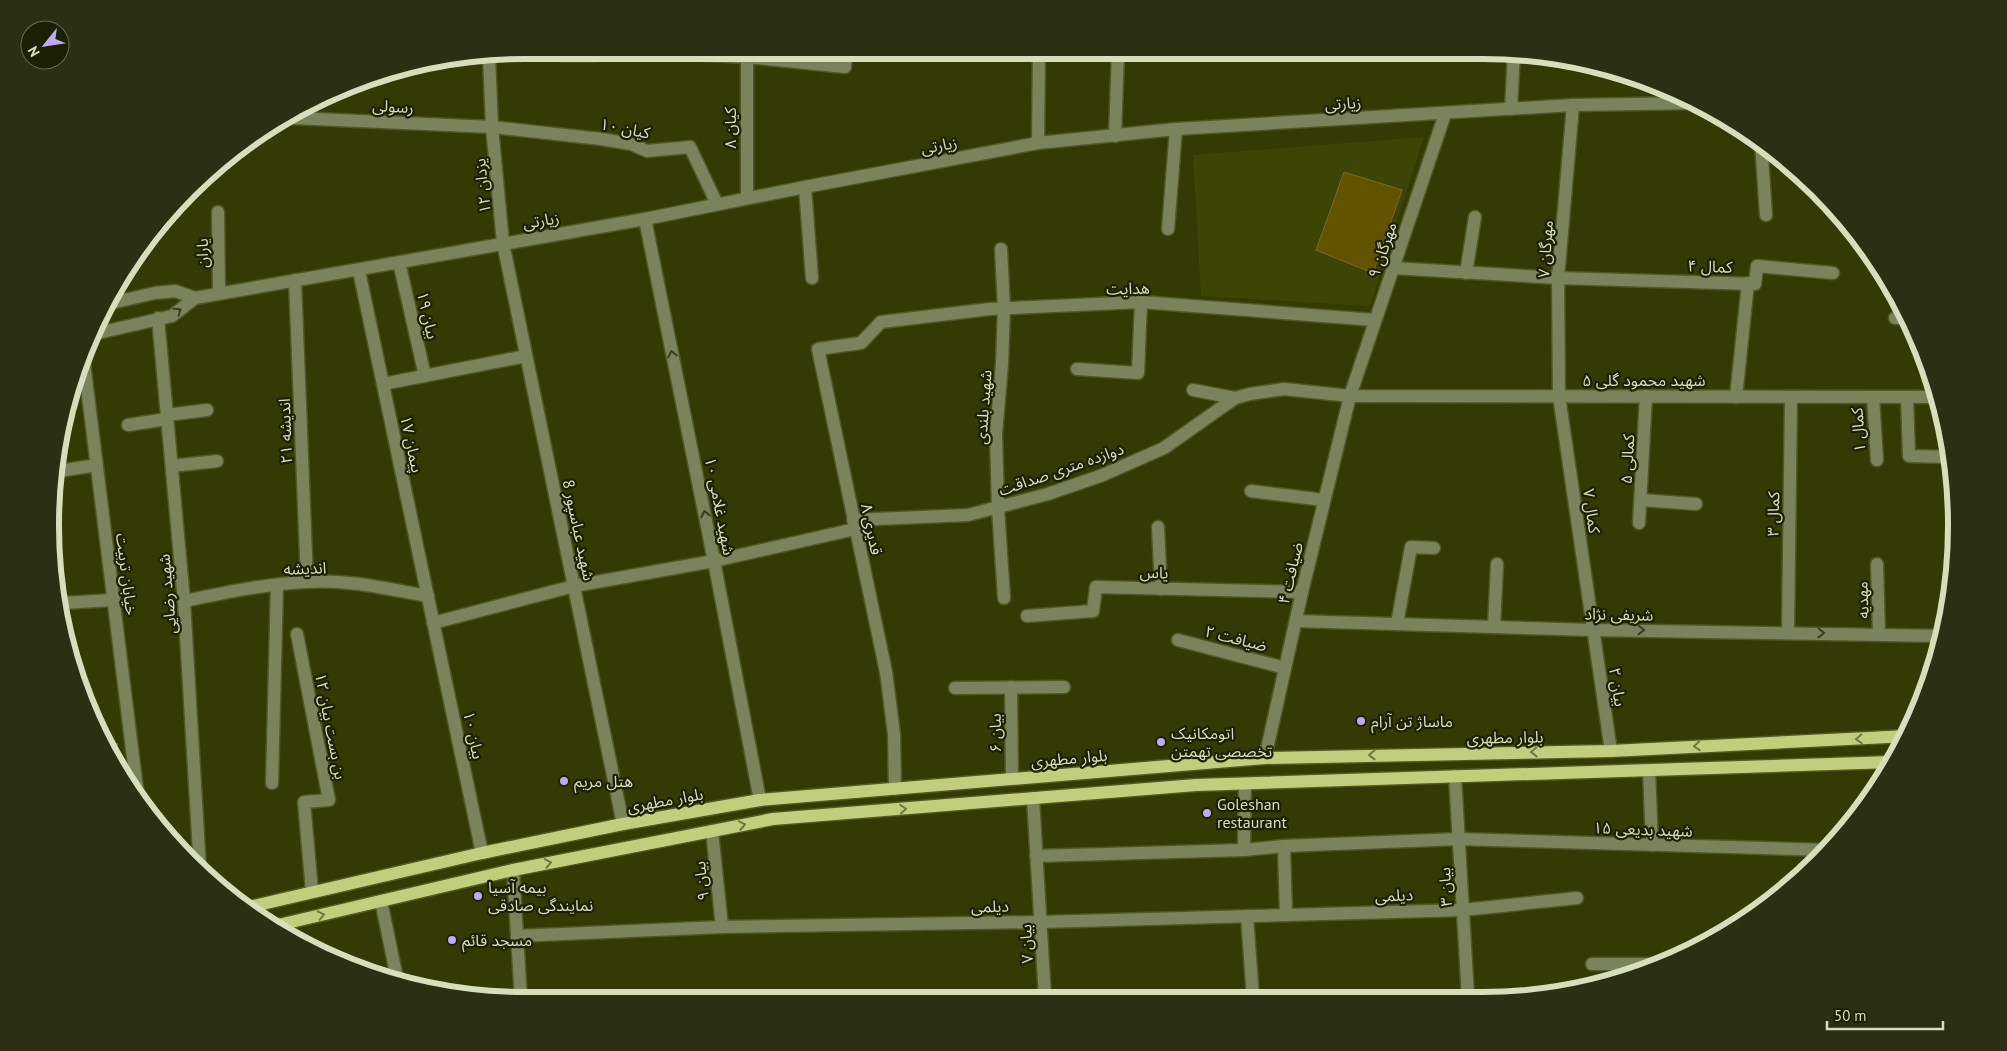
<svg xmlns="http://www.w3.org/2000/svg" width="2007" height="1051" viewBox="0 0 2007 1051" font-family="'PT Sans','Noto Sans Arabic',sans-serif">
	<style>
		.built { fill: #3d4506 }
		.building { fill: #625300; stroke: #7a6b23 }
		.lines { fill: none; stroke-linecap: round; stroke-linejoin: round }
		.minor-casing { stroke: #505824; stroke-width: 15 }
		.major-casing { stroke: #505824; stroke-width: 15 }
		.path { stroke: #6d7445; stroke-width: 2.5; stroke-dasharray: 5 2.5; stroke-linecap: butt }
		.minor { stroke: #7b835c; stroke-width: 12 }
		.major { stroke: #c1cf7d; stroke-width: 12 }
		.oneway { stroke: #383e1e }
		.oneway2 { stroke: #6e7840 }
		.poi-dot { fill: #bfa9f4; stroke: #1c2004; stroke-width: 2 }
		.labels { text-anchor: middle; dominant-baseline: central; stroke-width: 4.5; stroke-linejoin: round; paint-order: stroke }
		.street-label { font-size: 16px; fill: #d6debc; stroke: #1c2004 }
		.poi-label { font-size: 16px; fill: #d6debc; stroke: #1c2004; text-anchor: start }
		.rim { fill: none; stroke: #d6debc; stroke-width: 6 }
	</style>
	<rect width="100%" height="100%" fill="#333a03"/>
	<polygon class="built" points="1424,137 1370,306 1201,296 1193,155"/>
	<polygon class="building" points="1344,172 1402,190 1373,273 1316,250"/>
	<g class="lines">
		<defs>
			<g id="minor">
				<polyline points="617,50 747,57 845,67 846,50"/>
				<polyline points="562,55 595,55 601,50"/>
				<polyline points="489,56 492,127 503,243 623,824"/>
				<polyline points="747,57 747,198"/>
				<polyline points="1573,105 1558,278 1559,396 1611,751"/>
				<polyline points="1511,109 1514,51"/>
				<polyline points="293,118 492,127 601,139 631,144 647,151 690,147 717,204"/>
				<polyline points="1115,136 1118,51"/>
				<polyline points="1761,142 1766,215"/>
				<polyline points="1038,143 1039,51"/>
				<polyline points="805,187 812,278"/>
				<polyline points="218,212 219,293"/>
				<polyline points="645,219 714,561 760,800"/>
				<polyline points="1168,229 1176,129"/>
				<polyline points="1001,249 1004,308 1002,364 996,434 998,508 1004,598"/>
				<polyline points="399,262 425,376"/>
				<polyline points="1393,268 1558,278 1755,284 1757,266 1833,273"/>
				<polyline points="359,271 482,853"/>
				<polyline points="1466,273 1475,217"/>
				<polyline points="295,280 307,581"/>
				<polyline points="111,303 155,293 175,291 195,298"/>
				<polyline points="158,318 184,601 200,869"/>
				<polyline points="1895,318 1907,318"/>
				<polyline points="98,333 172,316 195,298 645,219 805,187 1038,143 1176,129 1573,105 1698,103"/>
				<polyline points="84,363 137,789"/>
				<polyline points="1077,369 1138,373 1141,302"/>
				<polyline points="383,384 526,356"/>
				<polyline points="1193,390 1235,398"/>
				<polyline points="1736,397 1748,283"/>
				<polyline points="1873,397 1877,460"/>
				<polyline points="1907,397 1909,456 1951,457"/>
				<polyline points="167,415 207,410"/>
				<polyline points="128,425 167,419"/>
				<polyline points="172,466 217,461"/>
				<polyline points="59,471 97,465"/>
				<polyline points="1251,491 1324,500"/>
				<polyline points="1641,500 1696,504"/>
				<polyline points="853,520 968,515 1048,494 1103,475 1164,448 1235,398 1250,394 1284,389 1350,396 1937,397"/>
				<polyline points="1639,523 1646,396"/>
				<polyline points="1158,527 1161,589"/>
				<polyline points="1877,564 1879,634"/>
				<path d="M184,601c40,-8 81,-17 122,-19 41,-3 82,7 122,14"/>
				<polyline points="62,603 114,600"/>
				<polyline points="1027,616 1093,611 1096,587 1302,592"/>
				<polyline points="1296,621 1593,630 1943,636"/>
				<polyline points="433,623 574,586 714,561 855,529"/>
				<polyline points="1397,624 1411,547 1434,548"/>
				<polyline points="1494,627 1497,564"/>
				<polyline points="1788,632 1791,397"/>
				<polyline points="297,634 329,800 304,802 312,891"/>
				<polyline points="1178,640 1285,668"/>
				<polyline points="1011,687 1012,779"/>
				<polyline points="955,688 1064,687"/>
				<polyline points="1265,758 1302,592 1350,396 1445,114"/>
				<polyline points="1649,770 1652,845"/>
				<polyline points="1455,776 1468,997"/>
				<polyline points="272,783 277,585"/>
				<polyline points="895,789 894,734 886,672 818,349 861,343 881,322 990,309 1141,302 1375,320"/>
				<polyline points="1033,798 1045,998"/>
				<polyline points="712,831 722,927"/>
				<polyline points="1284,846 1286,915"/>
				<polyline points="1244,850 1245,784"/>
				<polyline points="1036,856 1244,850 1284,846 1459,839 1827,850"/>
				<polyline points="513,870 521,1000"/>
				<polyline points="381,901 398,983"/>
				<polyline points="1247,916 1253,998"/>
				<polyline points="517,936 722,927 1041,922 1463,910 1577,898"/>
				<polyline points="1592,964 1665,964"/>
			</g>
			<g id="major">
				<polyline points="245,908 482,853 623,824 760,800 1265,758 1611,751 1908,736"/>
				<polyline points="274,926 513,870 773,819 1196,785 1891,762"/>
			</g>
		</defs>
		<use href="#minor" class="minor-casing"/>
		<use href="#major" class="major-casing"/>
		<polyline class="path" points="109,745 118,744"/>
		<use href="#minor" class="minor"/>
		<use href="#major" class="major"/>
	</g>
	<defs><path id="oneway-chevron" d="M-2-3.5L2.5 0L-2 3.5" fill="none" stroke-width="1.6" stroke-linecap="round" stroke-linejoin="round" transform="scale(1.25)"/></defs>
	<g class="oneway">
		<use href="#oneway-chevron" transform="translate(178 311) rotate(-35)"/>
		<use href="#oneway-chevron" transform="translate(672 354) rotate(-101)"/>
		<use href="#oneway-chevron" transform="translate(705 514) rotate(-101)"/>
		<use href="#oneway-chevron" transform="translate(1641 630) rotate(1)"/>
		<use href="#oneway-chevron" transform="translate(1821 633) rotate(1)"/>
	</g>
	<g class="oneway2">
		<use href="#oneway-chevron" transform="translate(1859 739) rotate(177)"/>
		<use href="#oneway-chevron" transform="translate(1697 746) rotate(177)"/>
		<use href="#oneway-chevron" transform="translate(1534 752) rotate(179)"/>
		<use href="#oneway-chevron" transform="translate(1372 755) rotate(179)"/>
		<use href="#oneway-chevron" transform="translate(903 809) rotate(-5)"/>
		<use href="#oneway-chevron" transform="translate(742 825) rotate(-11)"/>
		<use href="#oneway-chevron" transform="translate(548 863) rotate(-11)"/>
		<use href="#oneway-chevron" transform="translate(321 915) rotate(-13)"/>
	</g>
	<g class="poi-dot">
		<circle cx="1361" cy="721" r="5"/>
		<circle cx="1161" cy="742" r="5"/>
		<circle cx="564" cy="781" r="5"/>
		<circle cx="1207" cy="813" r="5"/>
		<circle cx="478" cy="896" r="5"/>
		<circle cx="452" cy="940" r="5"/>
	</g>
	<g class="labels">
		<g class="street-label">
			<text transform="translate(1343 103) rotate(-3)">زیارتی</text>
			<text transform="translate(393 106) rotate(3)">رسولی</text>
			<text transform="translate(625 128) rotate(11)">کیان ۱۰</text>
			<text transform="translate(730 128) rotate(-90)">کیان ۸</text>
			<text transform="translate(939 145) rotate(-10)">زیارتی</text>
			<text transform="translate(482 186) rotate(-96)">یزدان ۱۲</text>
			<text transform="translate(541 220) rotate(-9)">زیارتی</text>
			<text transform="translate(1545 249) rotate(-86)">مهرگان ۷</text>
			<text transform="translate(1382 250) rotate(-71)">مهرگان ۹</text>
			<text transform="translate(202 253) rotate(-91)">یاران</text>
			<text transform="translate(1710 266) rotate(2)">کمال ۴</text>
			<text transform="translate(1128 288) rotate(-1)">هدایت</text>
			<text transform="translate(428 315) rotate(77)">بیان ۱۹</text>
			<text x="1644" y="380">شهید محمود گلی ۵</text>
			<text transform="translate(983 407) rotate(-86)">شهید بلندی</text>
			<text transform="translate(1858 430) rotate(-94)">کمال ۱</text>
			<text transform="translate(285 431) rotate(-92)">اندیشه ۲۱</text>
			<text transform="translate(412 444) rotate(78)">پیمان ۱۷</text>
			<text transform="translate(1627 459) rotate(-87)">کمالی ۵</text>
			<text transform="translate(1061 469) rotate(-19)">دوازده متری صداقت</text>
			<text transform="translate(720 506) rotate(79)">شهید غلامی ۱۰</text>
			<text transform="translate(1592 511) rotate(82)">کمال ۷</text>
			<text transform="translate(1773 514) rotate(-89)">کمال ۳</text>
			<text transform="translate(872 529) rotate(78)">قدیری ۸</text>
			<text transform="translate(579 530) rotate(78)">شهید عباسپور 8</text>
			<text transform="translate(305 568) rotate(-2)">اندیشه</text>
			<text transform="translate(1154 572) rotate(2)">یاس</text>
			<text transform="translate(1290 573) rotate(-77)">ضیافت ۴</text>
			<text transform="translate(127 574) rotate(83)">خیابان تربیت</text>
			<text transform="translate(167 594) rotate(-95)">شهید رضایی</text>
			<text transform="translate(1862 600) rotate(-92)">مهدیه</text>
			<text transform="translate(1619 614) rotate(1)">شریفی نژاد</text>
			<text transform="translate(1236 638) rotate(14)">ضیافت ۲</text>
			<text transform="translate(1618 687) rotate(81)">بیان ۲</text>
			<text transform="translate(331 726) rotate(79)">بن بست بیان ۱۲</text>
			<text transform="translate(995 733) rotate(-91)">بیان ۶</text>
			<text transform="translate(474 735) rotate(78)">بیان ۱۰</text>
			<text transform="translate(1505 737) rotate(-1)">بلوار مطهری</text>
			<text transform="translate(1069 758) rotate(-5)">بلوار مطهری</text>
			<text transform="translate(665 800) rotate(-10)">بلوار مطهری</text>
			<text transform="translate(1643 829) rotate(2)">شهید بدیعی ۱۵</text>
			<text transform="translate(701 881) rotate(-96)">بیان ۹</text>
			<text transform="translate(1445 887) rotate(-93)">بیان ۳</text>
			<text transform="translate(1394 895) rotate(-2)">دیلمی</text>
			<text transform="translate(990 906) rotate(-1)">دیلمی</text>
			<text transform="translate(1026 944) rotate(-93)">بیان ۷</text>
		</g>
		<g class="poi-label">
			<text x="1371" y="721">ماساژ تن آرام</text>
			<text x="1171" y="733">اتومکانیک<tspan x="1171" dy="18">تخصصی تهمتن</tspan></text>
			<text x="574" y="781">هتل مریم</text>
			<text x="1217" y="804">Goleshan<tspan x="1217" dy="18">restaurant</tspan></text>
			<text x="488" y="887">بیمه آسیا<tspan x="488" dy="18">نمایندگی صادقی</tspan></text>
			<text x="462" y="940">مسجد قائم</text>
		</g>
	</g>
	<path d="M0 0H2007V1051H0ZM525 59H1482A466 466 0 0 1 1948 525V526A466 466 0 0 1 1482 992H525A466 466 0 0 1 59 526V525A466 466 0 0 1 525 59Z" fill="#2b2f13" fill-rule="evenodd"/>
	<path class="rim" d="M525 59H1482A466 466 0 0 1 1948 525V526A466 466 0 0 1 1482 992H525A466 466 0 0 1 59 526V525A466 466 0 0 1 525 59Z"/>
	<g transform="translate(45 45) rotate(240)"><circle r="24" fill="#1c2004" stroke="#666c4e"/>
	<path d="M0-4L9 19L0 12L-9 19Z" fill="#bfa9f4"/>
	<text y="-8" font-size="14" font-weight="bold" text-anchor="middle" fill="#d6debc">N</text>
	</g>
	<path d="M1827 1021v8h116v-8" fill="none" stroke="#d6debc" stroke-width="2.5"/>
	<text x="1834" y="1021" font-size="15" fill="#d6debc" stroke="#1c2004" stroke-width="4" paint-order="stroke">50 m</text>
</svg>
